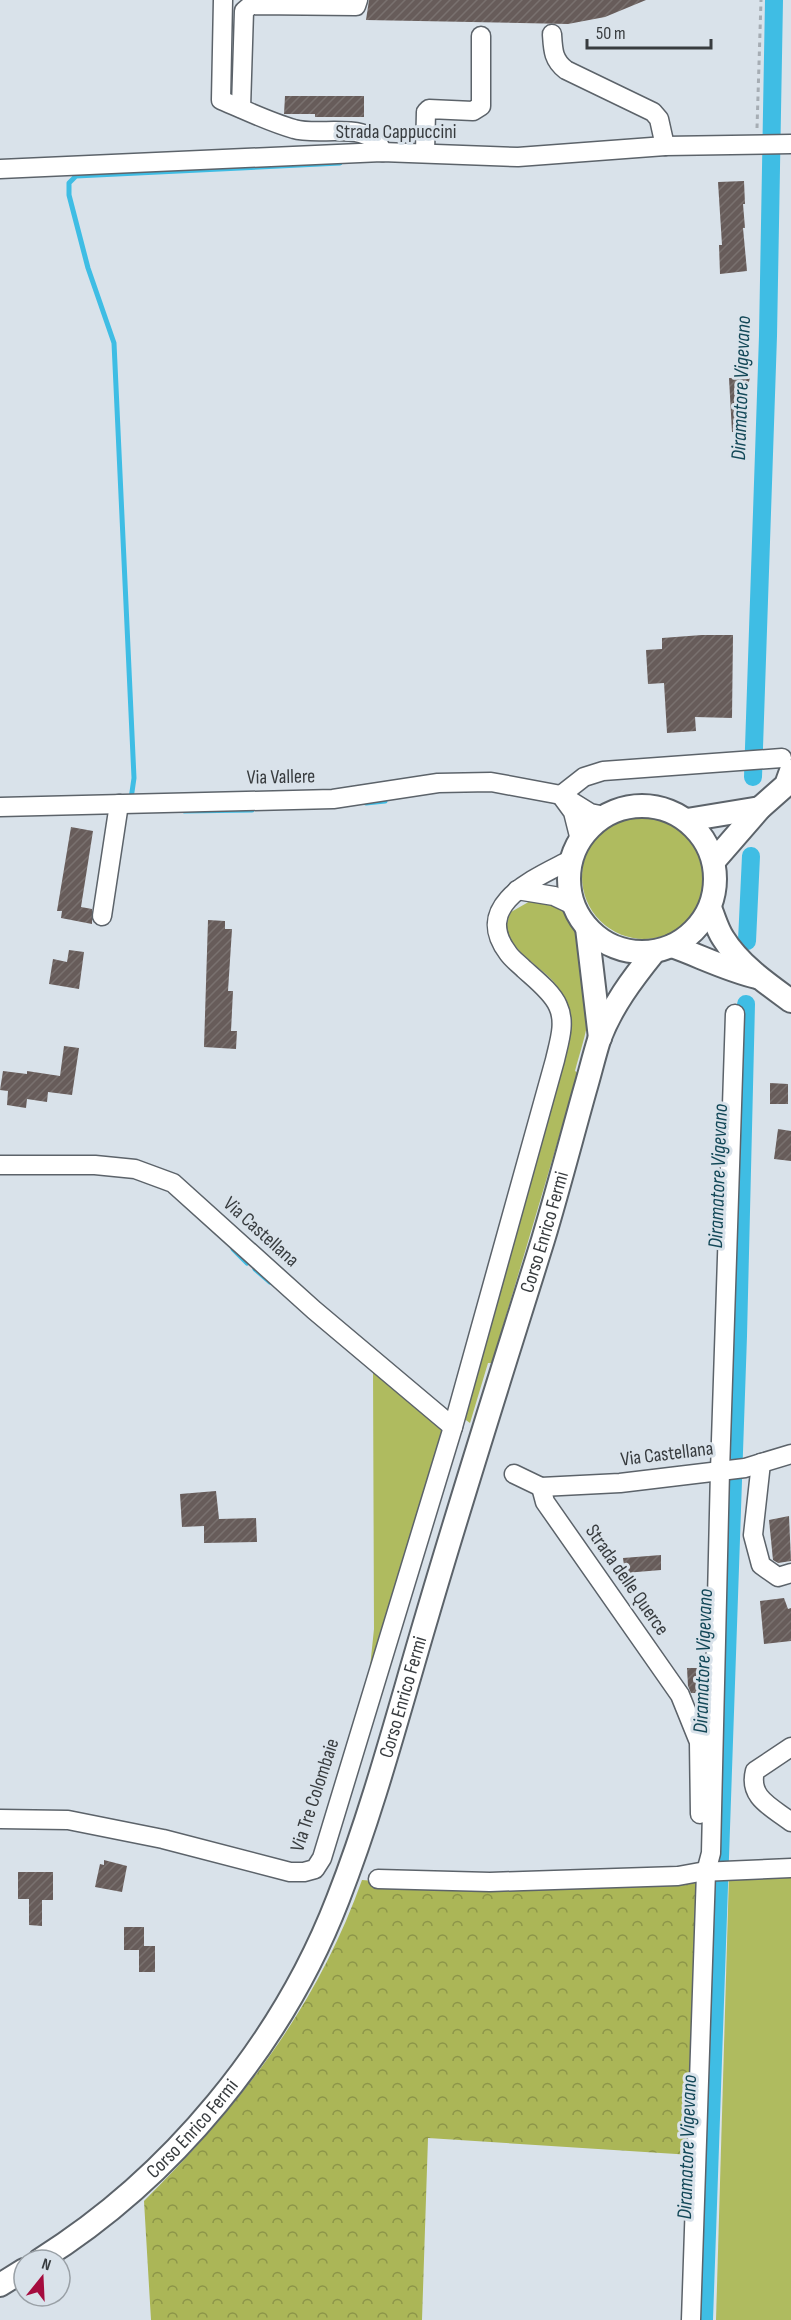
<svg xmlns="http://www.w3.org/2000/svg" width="791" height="2320" viewBox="0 0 791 2320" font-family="'Sofia Sans Condensed',sans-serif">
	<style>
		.grass { fill: #afbb5f }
		.forest { fill: url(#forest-crowns) }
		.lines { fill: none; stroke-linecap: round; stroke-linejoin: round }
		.stream { stroke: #3fbde4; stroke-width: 5 }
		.canal { stroke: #3fbde4; stroke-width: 18 }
		.building { fill: url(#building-hatch) }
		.minor-casing { stroke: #5c636a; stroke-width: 21 }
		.major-casing { stroke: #5c636a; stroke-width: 26 }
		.path { stroke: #a6adb4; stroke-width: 3; stroke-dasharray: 4.5 4.5; stroke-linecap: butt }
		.minor { stroke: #fff; stroke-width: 18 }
		.major { stroke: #fff; stroke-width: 22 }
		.labels { text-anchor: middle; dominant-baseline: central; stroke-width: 6; stroke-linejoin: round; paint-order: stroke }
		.street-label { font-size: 20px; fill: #383c3f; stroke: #d9e2ea }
		.water-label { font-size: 21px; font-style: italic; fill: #134858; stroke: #d9e2ea }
	</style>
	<defs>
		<pattern id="forest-crowns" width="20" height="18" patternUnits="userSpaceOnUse" patternTransform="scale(1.5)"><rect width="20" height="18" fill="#abb657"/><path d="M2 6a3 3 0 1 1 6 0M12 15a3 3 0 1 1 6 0" fill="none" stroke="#8c9549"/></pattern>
		<pattern id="building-hatch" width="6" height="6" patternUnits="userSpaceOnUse" patternTransform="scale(1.5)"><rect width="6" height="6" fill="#675c5a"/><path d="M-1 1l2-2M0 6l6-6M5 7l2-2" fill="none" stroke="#79716f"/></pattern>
	</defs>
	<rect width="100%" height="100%" fill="#d9e2ea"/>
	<g class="grass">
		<circle cx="644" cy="877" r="62"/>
		<path d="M532,900c7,1 17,1 23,5 24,14 37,80 34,107 -2,20 -9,40 -14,59l3,2 -86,290h-4l-18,60 -7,-5 104,-412c-4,-10 -9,-20 -17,-28 -13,-13 -35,-26 -42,-44 -3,-7 0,-16 3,-22z"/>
		<polygon points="373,1367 441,1429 442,1439 370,1667 374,1629"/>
		<polygon points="791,1874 791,2320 716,2320 729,1875"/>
	</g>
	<path class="forest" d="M699,1878l-7,277 -264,-17 -6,182h-271l-7,-119c96,-96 172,-192 218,-321l25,2z"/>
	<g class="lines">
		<g class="stream">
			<polyline points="131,799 134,778 114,343 88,268 69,195 69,183 76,176 340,163"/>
			<polyline points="366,803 385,801"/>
			<polyline points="184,811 252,810"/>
			<polyline points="233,1249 247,1263"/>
			<polyline points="255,1269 270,1282"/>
		</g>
		<g class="canal">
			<polyline points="753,777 768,336 774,0"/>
			<polyline points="747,941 751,856"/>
			<polyline points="704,2320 738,1336 746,1004"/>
		</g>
	</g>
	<g class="building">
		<polygon points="369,0 646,0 605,17 568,24 366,20"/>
		<polygon points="285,96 364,96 364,117 315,117 315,114 284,114"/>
		<polygon points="744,181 745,204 743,204 745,228 743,228 747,271 720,274 719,245 722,245 718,182"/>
		<polygon points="729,378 750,378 733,432 732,432"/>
		<polygon points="702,635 733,635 732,718 695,717 696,731 667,733 664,683 648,684 646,650 662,649 662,638"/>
		<polygon points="71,827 93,831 81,907 92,909 92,924 61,918 62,911 57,911"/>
		<polygon points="208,920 225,921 225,929 232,929 228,991 233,991 231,1031 237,1031 236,1049 204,1047"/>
		<polygon points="69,950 84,952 79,989 49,984 53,959 67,962"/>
		<polygon points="64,1046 79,1048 72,1095 48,1092 47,1102 27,1099 26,1108 7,1105 8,1091 0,1090 3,1071 27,1074 27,1071 60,1076"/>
		<polygon points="770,1083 788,1084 788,1104 770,1104"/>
		<polygon points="778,1129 791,1131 791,1161 774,1159"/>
		<polygon points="216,1491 219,1519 256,1518 257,1542 204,1543 204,1526 182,1527 180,1494"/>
		<polygon points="789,1516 791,1561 778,1563 773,1560 769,1520"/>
		<polygon points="661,1555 661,1570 625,1573 623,1558"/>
		<polygon points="784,1598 788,1609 791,1608 791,1641 764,1644 760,1601"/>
		<polygon points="687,1668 703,1668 704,1693 691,1693 688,1686"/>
		<polygon points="104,1860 127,1866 122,1892 95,1887 100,1864 104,1865"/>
		<polygon points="18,1872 53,1872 53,1900 42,1900 42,1926 29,1925 29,1899 18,1899"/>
		<polygon points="124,1927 144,1927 144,1946 155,1946 155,1972 139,1972 139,1950 124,1950"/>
	</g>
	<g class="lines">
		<defs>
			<g id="minor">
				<path d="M223,0l-2,100c24,10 48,22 73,29 25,8 79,-10 88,23"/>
				<path d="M552,34c1,16 1,26 14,36l87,42 6,7 6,27"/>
				<polyline points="241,108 244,11 251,5 356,6 358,0"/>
				<polyline points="425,152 426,112 429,109 473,111 481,106 481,36"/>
				<polyline points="0,169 382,152 518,157 665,146 791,144"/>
				<polyline points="561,795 584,777 603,771 782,758"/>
				<polyline points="562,797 573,812 580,840"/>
				<polyline points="0,807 333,799 438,783 491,782 561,795 590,813 605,816"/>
				<polyline points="517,890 554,896 573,905"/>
				<polyline points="102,916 119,804"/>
				<polyline points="0,1165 95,1165 135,1169 173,1183 314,1310 453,1427"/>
				<polyline points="761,1463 753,1535 761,1565 778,1577 791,1573"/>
				<polyline points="514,1474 541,1487 620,1483 745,1468 791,1454"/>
				<polyline points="541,1487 545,1502 680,1695 699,1742 700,1814"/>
				<path d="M791,1747l-36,24c-7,27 17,36 36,51"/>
				<path d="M0,1819l68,1 95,19 127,33h14l11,-3 7,-11 131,-431 102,-367c4,-18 11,-37 3,-54 -6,-14 -23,-27 -34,-37 -5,-5 -12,-10 -16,-16 -37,-49 28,-75 62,-93"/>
				<polyline points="378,1879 490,1882 678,1876 700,1872 791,1868"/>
				<polyline points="691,2320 706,1872 711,1853 720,1471 735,1014"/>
			</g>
			<g id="major">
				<circle cx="642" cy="879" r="73"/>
				<polyline points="687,820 760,808"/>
				<polyline points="714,861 760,808 786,785 791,771"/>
				<path d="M710,908c4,9 7,21 13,30 16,26 43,45 68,63"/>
				<polyline points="587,928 600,1038"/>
				<path d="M672,946c28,10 55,24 85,31"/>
				<path id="s1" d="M40,2260c131,-82 242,-216 298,-361 36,-92 61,-189 89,-283 37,-126 77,-251 116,-376 15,-50 28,-100 42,-150 5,-17 9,-34 14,-50 12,-33 34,-62 55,-88"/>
				<polyline points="0,2285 24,2270"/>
			</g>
		</defs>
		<use href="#minor" class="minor-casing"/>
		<use href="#major" class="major-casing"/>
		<polyline class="path" points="757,128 761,0"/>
		<use href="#minor" class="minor"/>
		<use href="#major" class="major"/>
	</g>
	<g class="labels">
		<g class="street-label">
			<text x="396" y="132">Strada Cappuccini</text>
			<text transform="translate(281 777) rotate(-1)">Via Vallere</text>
			<text transform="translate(261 1232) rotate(42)">Via Castellana</text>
			<text stroke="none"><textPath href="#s1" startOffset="1174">Corso Enrico Fermi</textPath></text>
			<text transform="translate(667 1454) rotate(-7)">Via Castellana</text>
			<text transform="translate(627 1580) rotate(55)">Strada delle Querce</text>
			<text stroke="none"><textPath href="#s1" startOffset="688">Corso Enrico Fermi</textPath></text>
			<text transform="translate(315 1795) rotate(-72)">Via Tre Colombaie</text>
			<text stroke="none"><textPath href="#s1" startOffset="202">Corso Enrico Fermi</textPath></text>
		</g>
		<g class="water-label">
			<text transform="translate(741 388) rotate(-88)">Diramatore Vigevano</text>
			<text transform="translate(718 1176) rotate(-88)">Diramatore Vigevano</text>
			<text transform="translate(703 1661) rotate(-88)">Diramatore Vigevano</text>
			<text transform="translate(687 2147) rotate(-88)">Diramatore Vigevano</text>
		</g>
	</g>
	<g transform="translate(42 2278) rotate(18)"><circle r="28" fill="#d9e2ea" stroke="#99a0a6" stroke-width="1.5"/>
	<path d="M0-4.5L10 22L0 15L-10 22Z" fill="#a50c3e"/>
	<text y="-9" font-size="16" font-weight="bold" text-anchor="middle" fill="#383c3f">N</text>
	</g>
	<path d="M587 39v9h124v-9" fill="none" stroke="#383c3f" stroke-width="3"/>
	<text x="596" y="39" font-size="18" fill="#383c3f" stroke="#d9e2ea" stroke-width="4.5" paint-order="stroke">50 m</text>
</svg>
